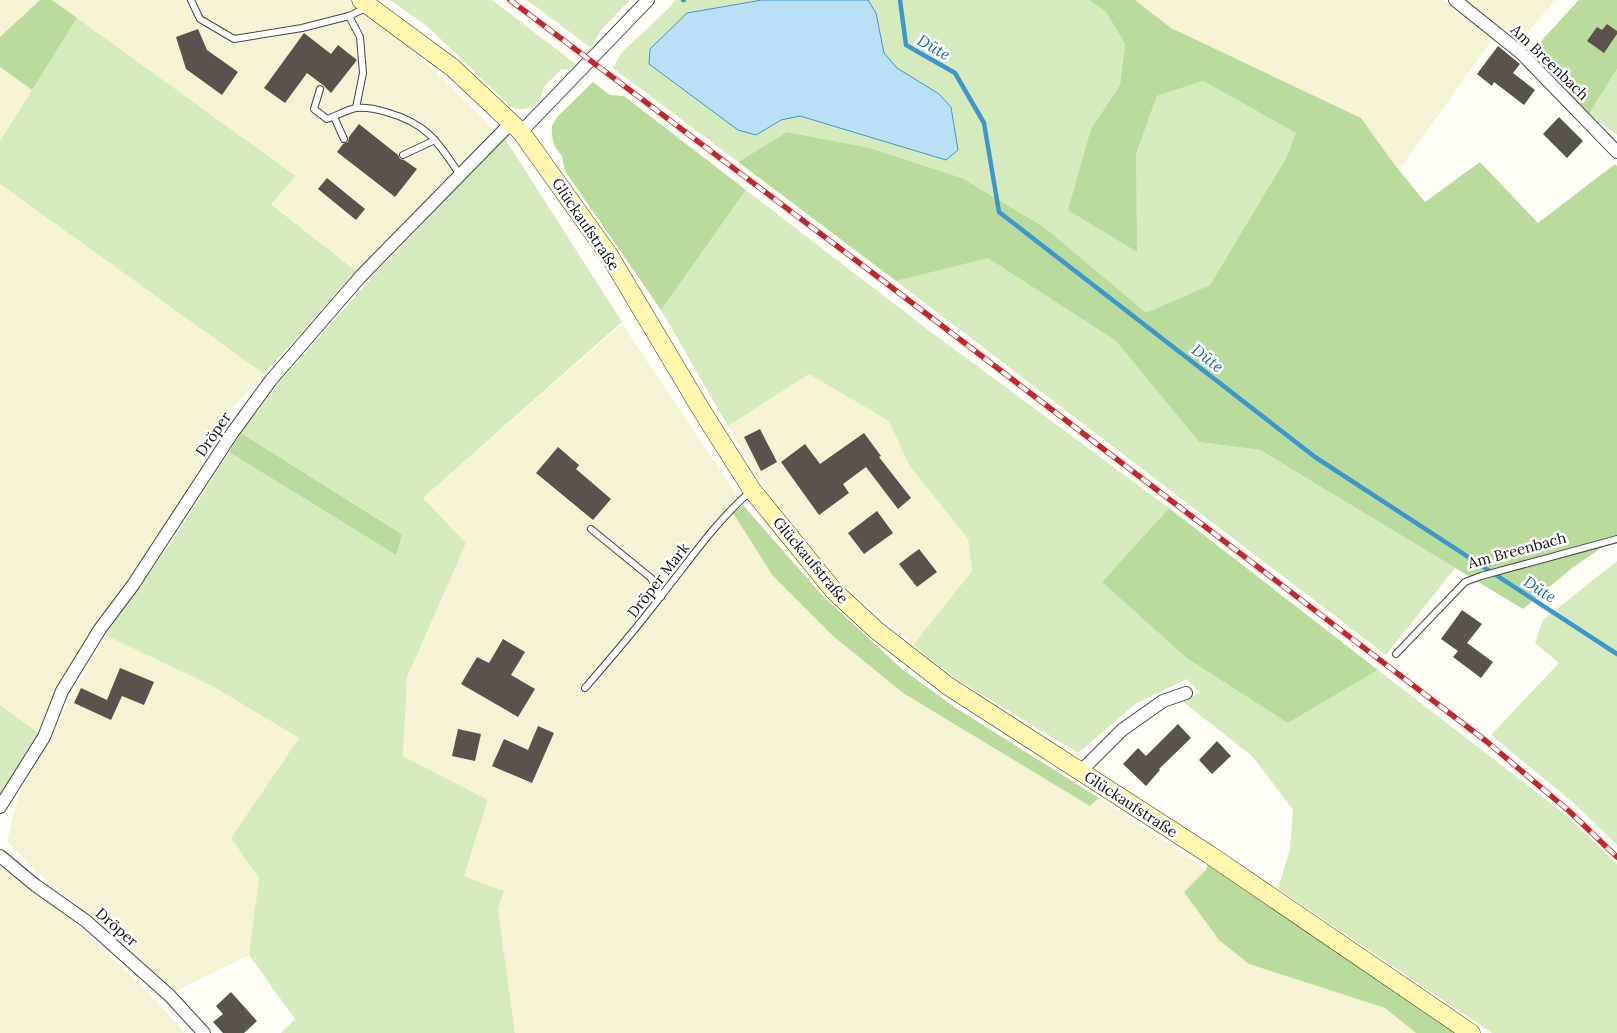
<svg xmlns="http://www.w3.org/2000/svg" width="1617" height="1033" viewBox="0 0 1617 1033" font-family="Lora,serif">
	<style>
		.farmland { fill: #f6f3d4 }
		.green { fill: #d5ebbd }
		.forest { fill: #b9dc9c }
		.water { fill: #b9e0f7; stroke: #3f96cf }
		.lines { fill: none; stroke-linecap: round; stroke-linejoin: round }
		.stream { stroke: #3f96cf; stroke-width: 4.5 }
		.building { fill: #5a524d }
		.lane-casing { stroke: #444; stroke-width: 8 }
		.street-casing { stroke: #444; stroke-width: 14 }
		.secondary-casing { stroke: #333; stroke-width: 19 }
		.lane { stroke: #fff; stroke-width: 6 }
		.street { stroke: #fff; stroke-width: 12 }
		.secondary { stroke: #fff6b0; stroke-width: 18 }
		.rail-casing { stroke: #c4262e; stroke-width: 5.5 }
		.rail { stroke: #fff; stroke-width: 4; stroke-dasharray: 11; stroke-linecap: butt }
		.labels { text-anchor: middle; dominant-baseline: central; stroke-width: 5; stroke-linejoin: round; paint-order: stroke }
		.street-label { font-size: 15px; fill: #111; stroke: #fff }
		.water-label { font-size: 16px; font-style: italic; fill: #1768a6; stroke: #fff }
	</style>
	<rect width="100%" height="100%" fill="#fffdf5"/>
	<g class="farmland">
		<polygon points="0,0 40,0 0,37"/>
		<polygon points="52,0 350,0 364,9 412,49 496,132 356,271 271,203 296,176"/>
		<polygon points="1135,0 1443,0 1494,37 1399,170 1394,164 1171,28"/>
		<polygon points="1465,0 1556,0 1520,40"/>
		<polygon points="0,67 32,90 0,141"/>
		<polygon points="0,184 264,374 216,425 181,512 127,583 44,737 0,705"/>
		<polygon points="622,324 738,497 733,514 833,636 903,693 1090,805 1099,798 1178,850 1206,870 1184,892 1249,964 1385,1008 1416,1033 515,1033 498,909 504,891 464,876 488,800 403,756 407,679 466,543 423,498"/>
		<polygon points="809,374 889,420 909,465 968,539 972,571 913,645 837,579 772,501 728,426"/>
		<polygon points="105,635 214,687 299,738 231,838 259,878 249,955 172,993 91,917 36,871 7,841 19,793"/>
		<polygon points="0,862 69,918 145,989 185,1033 0,1033"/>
	</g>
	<g class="green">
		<path d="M390,0h102l84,64 -7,6 -7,-1c-6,6 -13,12 -18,18 -2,4 -2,8 -4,12 -7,11 -18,12 -29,8l-83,-80z"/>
		<polygon points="527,0 630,0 601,30 591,48"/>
		<polygon points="675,0 1089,0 1106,12 1125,44 1120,85 1091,129 1136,251 1136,154 1157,96 1203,81 1296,133 1286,158 1210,285 1146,314 1044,227 962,178 870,148 787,132 738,162 613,68 622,52 670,7"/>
		<polygon points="77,18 296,176 271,204 356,271 264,374 0,184 0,141"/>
		<polygon points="1617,69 1617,135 1589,114"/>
		<polygon points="504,137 622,322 423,498 466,543 407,678 403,756 488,800 464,876 504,891 498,909 515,1033 281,1033 295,1019 249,955 259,878 231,838 299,738 214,687 105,635 177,534 229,452 396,555 401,533 241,433 282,379 369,281"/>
		<polygon points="746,190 927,329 1169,508 1102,582 1288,723 1378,670 1566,815 1617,864 1617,1033 1492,1033 1278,889 1290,849 1293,810 1253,757 1182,701 1200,693 1187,679 1135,704 1078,753 956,679 913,645 972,571 968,539 909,465 889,421 809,374 728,426 661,310"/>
		<polygon points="987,257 1116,341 1199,442 1260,450 1455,568 1386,655 896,281"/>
		<polygon points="1617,561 1617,845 1576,805 1491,735 1559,663 1535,643 1543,620"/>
		<polygon points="0,705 44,737 0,807"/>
	</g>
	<g class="forest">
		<polygon points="40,0 52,0 77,18 32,90 0,67 0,37"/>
		<polygon points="1089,0 1135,0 1171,28 1361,118 1394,164 1425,202 1480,162 1538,223 1615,164 1617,166 1617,537 1572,568 1523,609 1260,450 1199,442 1116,341 988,258 896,281 738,162 787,132 870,148 962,178 1044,227 1146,313 1210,285 1286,158 1296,133 1203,81 1157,96 1136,154 1137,252 1068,210 1091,129 1120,85 1125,44 1106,12"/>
		<polygon points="1579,0 1617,0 1617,69 1589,114 1532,51"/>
		<polygon points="593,82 610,95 624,96 746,190 661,310 565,171 562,156 555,147 552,137 552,126 557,117"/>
		<polygon points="241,433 402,534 396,555 229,452"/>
		<polygon points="743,505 821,594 902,669 956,708 1099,798 1090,806 903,693 833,636 773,576 733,513"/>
		<polygon points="1169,508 1378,670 1288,723 1187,658 1102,582"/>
		<polygon points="1210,855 1370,974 1455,1033 1416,1033 1385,1008 1249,964 1219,940 1184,892 1206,870"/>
	</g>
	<polygon class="water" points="762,0 868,0 876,13 884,53 897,68 939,94 951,107 958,150 946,160 800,116 781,120 756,135 738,130 649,64 650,49 687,13"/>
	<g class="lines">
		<g class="stream">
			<polyline points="683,0 684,0"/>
			<polyline points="900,0 906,45 955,73 984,123 999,212 1315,457 1617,654"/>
		</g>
	</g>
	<g class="building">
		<polygon points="1607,24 1617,31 1617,34 1604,53 1587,41 1597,27 1602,30"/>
		<polygon points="198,29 207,50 238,72 222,95 186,69 176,37"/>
		<polygon points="304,33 331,54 338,45 357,60 331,93 323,85 307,73 285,103 264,88"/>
		<polygon points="1498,46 1520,64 1513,73 1535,90 1524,105 1494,82 1492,86 1477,74"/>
		<polygon points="1559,117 1583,141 1567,158 1543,134"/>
		<polygon points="359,124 398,155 400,159 404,160 417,169 395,197 337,152 343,144 348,142 349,137"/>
		<polygon points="327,178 365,209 356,220 318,189"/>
		<polygon points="760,429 777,462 761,471 744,437"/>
		<polygon points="864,433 881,456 879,457 911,498 898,509 866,467 843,484 849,493 819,515 781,462 805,444 820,464"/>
		<polygon points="558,447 579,465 576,469 611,499 593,520 536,473"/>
		<polygon points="877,511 893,533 864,554 848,533"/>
		<polygon points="919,549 937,572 917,587 899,564"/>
		<polygon points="1462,610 1482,624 1467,643 1493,662 1481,678 1453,657 1458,651 1441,639"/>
		<polygon points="503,639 525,652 511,675 535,689 518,717 461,684 477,657 489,663"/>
		<polygon points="120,668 154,682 144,705 122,696 111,720 74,703 81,688 107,700"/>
		<polygon points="1178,724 1191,738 1159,769 1160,770 1146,786 1123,764 1138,748 1146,756"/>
		<polygon points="538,726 554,733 532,783 492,766 504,739 528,750"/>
		<polygon points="458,729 481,734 475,761 452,756"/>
		<polygon points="1217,741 1231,756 1212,774 1199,760"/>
		<polygon points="231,992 257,1021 244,1033 223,1033 213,1022 223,1014 216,1006"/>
	</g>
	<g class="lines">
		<defs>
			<g id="lane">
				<polyline points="191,0 200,19 234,39 302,28 349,16 368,7"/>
				<polyline points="349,16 360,37 363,73 356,108"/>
				<path d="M320,89l-6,20 13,10c9,-3 19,-9 29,-11 11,-1 20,1 30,4 42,12 51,29 74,63"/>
				<polyline points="334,117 344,139"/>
				<polyline points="403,155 435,140"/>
				<polyline points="591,529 651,578 661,597"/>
				<polyline points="1396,654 1465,582 1481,576 1617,539"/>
				<path d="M585,688c26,-30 52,-60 76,-92 29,-36 55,-75 90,-105"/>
			</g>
			<g id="street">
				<polyline points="1455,0 1521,53 1617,152"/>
				<polyline points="521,132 648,0"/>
				<polyline points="1081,771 1122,730 1163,701 1186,693"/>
				<polyline points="0,807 44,737 62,691 100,629 133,585 233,432 271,380 361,276 512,122"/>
				<polyline points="0,856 35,885 86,921 170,996 204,1033"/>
			</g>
			<polyline id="secondary" points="361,0 453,68 521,132 609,255 702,411 752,490 834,591 876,630 948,686 1210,855 1471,1033"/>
		</defs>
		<use href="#lane" class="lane-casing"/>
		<use href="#street" class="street-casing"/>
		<use href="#secondary" class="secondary-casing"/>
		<use href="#lane" class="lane"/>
		<use href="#street" class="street"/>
		<use href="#secondary" class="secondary"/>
		<defs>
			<polyline id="rail" points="510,0 882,280 1486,741 1569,811 1617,857"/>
		</defs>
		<use href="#rail" class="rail-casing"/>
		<use href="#rail" class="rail"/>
	</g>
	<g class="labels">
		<g class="street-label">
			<text transform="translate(1550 62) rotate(44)">Am Breenbach</text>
			<text transform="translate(586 224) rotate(56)">Glückaufstraße</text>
			<text transform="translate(213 434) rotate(-56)">Dröper</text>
			<text transform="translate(1517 550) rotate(-15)">Am Breenbach</text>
			<text transform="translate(811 560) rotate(50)">Glückaufstraße</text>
			<text transform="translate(658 580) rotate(-52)">Dröper Mark</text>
			<text transform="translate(1131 804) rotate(33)">Glückaufstraße</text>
			<text transform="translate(117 927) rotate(41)">Dröper</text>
		</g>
		<g class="water-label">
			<text transform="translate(934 47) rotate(30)">Düte</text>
			<text transform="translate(1208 358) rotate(38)">Düte</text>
			<text transform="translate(1540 589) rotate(33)">Düte</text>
		</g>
	</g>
</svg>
